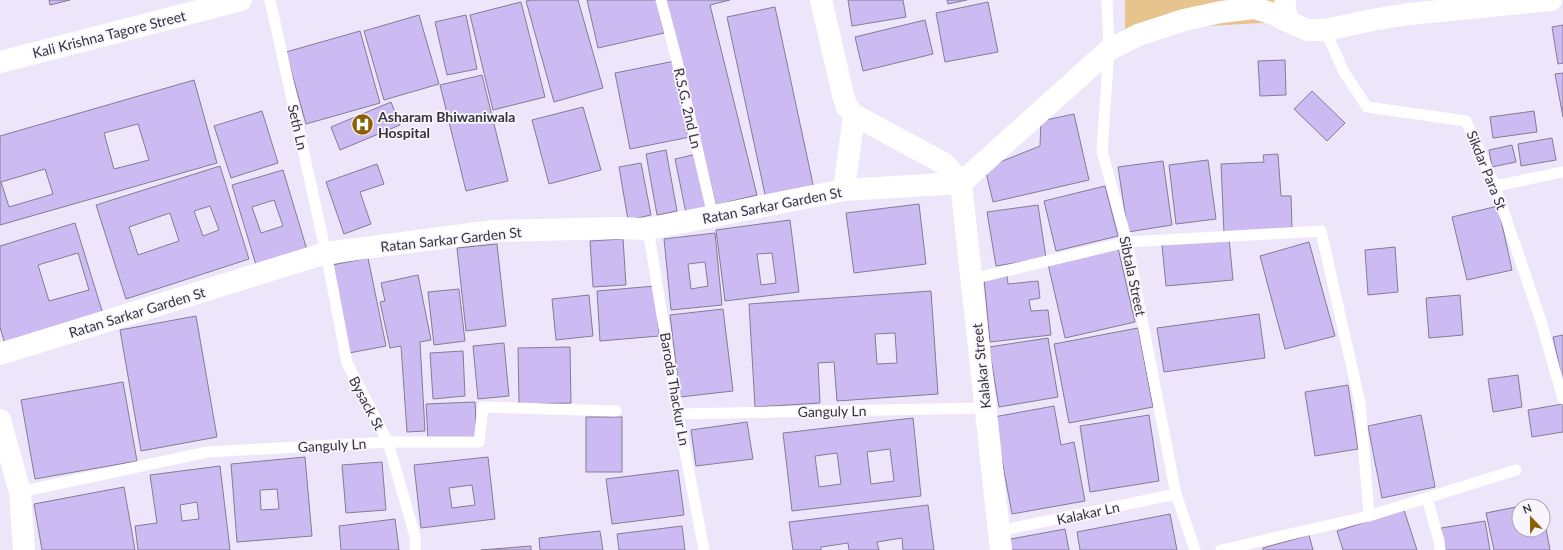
<svg xmlns="http://www.w3.org/2000/svg" width="1563" height="550" viewBox="0 0 1563 550" font-family="Lato,sans-serif">
	<style>
		.green { fill: #e7c38e }
		.building { fill: #ccbaf3; stroke: #837c94; fill-rule: evenodd }
		.lines { fill: none; stroke-linecap: round; stroke-linejoin: round }
		.lane { stroke: #fff; stroke-width: 11 }
		.street { stroke: #fff; stroke-width: 21 }
		.secondary { stroke: #fff; stroke-width: 22 }
		.labels { text-anchor: middle; dominant-baseline: central; stroke-width: 3.5; stroke-linejoin: round; paint-order: stroke }
		.street-label { font-size: 14px; fill: #37333e; stroke: #f8f6fc }
		.poi-label { font-size: 14px; font-weight: bold; fill: #37333e; stroke: #f8f6fc; text-anchor: start }
	</style>
	<rect width="100%" height="100%" fill="#ede6fb"/>
	<polygon class="green" points="1125,0 1294,0 1295,21 1125,31"/>
	<g class="building">
		<polygon points="49,0 70,0 50,5"/>
		<polygon points="531,0 578,0 603,88 554,102 526,1"/>
		<polygon points="587,0 656,0 664,33 598,48"/>
		<polygon points="666,0 730,0 710,5 757,195 716,205"/>
		<polygon points="848,0 903,0 906,17 852,26"/>
		<polygon points="947,0 967,0 948,4"/>
		<polygon points="521,2 545,97 493,110 470,15"/>
		<polygon points="988,2 998,52 945,62 936,13"/>
		<polygon points="775,7 814,189 766,199 727,17"/>
		<polygon points="419,15 439,84 384,100 364,31"/>
		<polygon points="466,15 477,69 447,75 435,22"/>
		<polygon points="925,20 933,54 863,71 855,37"/>
		<polygon points="1563,25 1563,63 1558,64 1552,27"/>
		<polygon points="360,31 380,103 306,124 286,52"/>
		<polygon points="1285,60 1286,95 1260,96 1258,61"/>
		<polygon points="675,61 690,137 630,149 615,73"/>
		<polygon points="1563,73 1563,117 1555,74"/>
		<polygon points="482,75 508,181 466,191 440,85"/>
		<path d="M194,80l23,83 -217,62v-89zM138,124l11,36 -35,9 -10,-36zM45,169l8,25 -44,13 -8,-25z"/>
		<polygon points="1312,91 1345,123 1327,141 1294,109"/>
		<polygon points="391,102 400,125 340,150 331,127"/>
		<polygon points="583,107 601,170 549,184 532,120"/>
		<polygon points="262,111 278,163 231,178 214,126"/>
		<polygon points="1534,111 1537,132 1493,138 1490,117"/>
		<polygon points="1074,114 1089,180 993,202 985,168 1040,146 1041,121"/>
		<polygon points="1552,138 1556,160 1521,166 1518,144"/>
		<polygon points="1512,145 1516,162 1492,167 1489,150"/>
		<polygon points="666,150 677,211 657,215 646,154"/>
		<polygon points="697,154 708,208 686,213 675,159"/>
		<polygon points="1278,154 1281,196 1291,196 1292,229 1224,233 1221,164 1264,162 1263,155"/>
		<polygon points="1208,160 1216,219 1176,224 1169,165"/>
		<polygon points="1163,161 1172,225 1128,232 1118,167"/>
		<polygon points="641,163 651,215 628,220 619,167"/>
		<polygon points="377,164 384,184 360,192 371,224 344,234 326,182"/>
		<path d="M220,166l29,93 -123,40 -30,-94zM210,206l9,24 -16,6 -9,-25zM170,213l9,28 -41,14 -9,-28z"/>
		<path d="M283,170l24,80 -51,15 -24,-80zM274,200l9,26 -22,7 -9,-26z"/>
		<polygon points="1105,186 1118,236 1056,251 1044,201"/>
		<polygon points="919,204 926,264 854,273 846,213"/>
		<polygon points="1038,205 1046,258 996,266 987,212"/>
		<polygon points="1498,206 1512,270 1467,280 1452,217"/>
		<path d="M790,220l9,72 -74,9 -9,-71zM772,253l4,30 -15,2 -4,-31z"/>
		<path d="M75,223l28,91 -98,30 -5,-17v-81zM78,253l11,37 -40,11 -11,-36z"/>
		<path d="M715,233l7,72 -51,5 -7,-71zM705,262l3,24 -17,3 -3,-25z"/>
		<polygon points="1229,238 1233,280 1166,286 1162,245"/>
		<polygon points="623,239 626,285 593,287 590,241"/>
		<polygon points="1309,242 1335,336 1285,349 1260,256"/>
		<polygon points="497,244 506,326 466,331 457,248"/>
		<polygon points="1395,247 1398,292 1368,295 1365,250"/>
		<polygon points="1118,248 1135,322 1065,338 1048,264"/>
		<polygon points="368,258 386,346 349,353 332,265"/>
		<polygon points="418,275 431,340 420,342 425,431 407,432 401,346 390,348 380,302 385,301 381,283"/>
		<polygon points="1007,276 1008,284 1038,281 1040,298 1029,300 1031,311 1048,310 1051,335 990,342 984,279"/>
		<polygon points="655,286 659,336 600,341 597,291"/>
		<polygon points="459,289 465,341 434,345 428,292"/>
		<path d="M931,291l7,103 -101,7 -3,-39 -16,1 2,40 -65,4 -6,-103zM895,333l2,30 -20,1 -2,-30z"/>
		<polygon points="589,295 593,336 556,340 552,299"/>
		<polygon points="1460,295 1463,335 1429,338 1426,298"/>
		<polygon points="723,309 733,391 680,397 670,315"/>
		<polygon points="1259,314 1265,358 1164,372 1157,328"/>
		<polygon points="196,316 217,437 141,451 120,330"/>
		<polygon points="1138,328 1153,407 1069,423 1054,344"/>
		<polygon points="1563,335 1563,383 1553,337"/>
		<polygon points="1048,338 1058,397 999,407 989,347"/>
		<polygon points="504,343 509,396 478,399 473,346"/>
		<polygon points="570,347 571,403 519,404 518,348"/>
		<polygon points="463,351 465,396 433,399 430,353"/>
		<polygon points="1518,375 1522,407 1493,412 1488,379"/>
		<polygon points="123,382 137,461 35,479 21,400"/>
		<polygon points="1348,385 1358,449 1315,456 1305,392"/>
		<polygon points="475,402 477,437 428,439 426,404"/>
		<polygon points="1563,404 1563,432 1532,437 1528,410"/>
		<polygon points="1054,406 1061,445 1074,442 1085,501 1012,514 994,417"/>
		<polygon points="1149,415 1159,481 1090,492 1080,426"/>
		<polygon points="1421,415 1435,487 1382,498 1368,426"/>
		<rect x="586" y="417" width="36" height="55"/>
		<path d="M913,418l8,78 -129,15 -9,-78zM890,449l4,32 -23,3 -4,-32zM837,453l4,31 -22,3 -4,-31z"/>
		<polygon points="747,422 753,459 696,466 691,430"/>
		<path d="M305,457l7,79 -75,6 -6,-78zM277,489l2,20 -18,1 -1,-20z"/>
		<path d="M488,457l7,62 -74,9 -7,-63zM472,485l3,20 -23,3 -3,-20z"/>
		<polygon points="382,462 386,510 346,513 342,465"/>
		<path d="M220,466l10,84h-92l-3,-24 22,-3 -7,-48zM197,502l2,17 -17,2 -2,-16z"/>
		<polygon points="678,470 684,515 612,524 606,479"/>
		<polygon points="124,487 135,550 42,550 34,504"/>
		<polygon points="1541,502 1541,506 1519,506 1519,530 1543,530 1543,513 1550,550 1494,550 1486,513"/>
		<polygon points="928,505 934,550 903,550 902,538 877,542 879,550 849,550 848,543 821,547 821,550 793,550 789,522"/>
		<polygon points="1404,510 1417,550 1343,550 1337,531"/>
		<polygon points="1170,514 1177,550 1080,550 1077,532"/>
		<polygon points="395,519 399,550 341,550 339,526"/>
		<polygon points="1485,521 1490,550 1444,550 1441,528"/>
		<polygon points="682,526 685,550 619,550 617,534"/>
		<polygon points="1065,529 1069,550 1002,550 1000,541"/>
		<polygon points="600,531 603,550 540,550 539,538"/>
		<polygon points="1309,535 1313,550 1263,550 1263,548"/>
		<polygon points="531,546 531,550 481,550"/>
	</g>
	<g class="lines">
		<g class="lane">
			<polyline points="270,0 326,253 347,363 388,442 415,536 415,550"/>
			<polyline points="661,0 676,57 713,216"/>
			<polyline points="1107,0 1109,50 1102,151 1127,242 1176,494 1195,550"/>
			<polyline points="1325,30 1344,72 1367,107 1466,121 1495,186 1541,321 1563,399"/>
			<polyline points="1495,186 1563,172"/>
			<polyline points="648,229 678,414 704,550"/>
			<polyline points="972,279 1127,242 1321,231 1360,403 1369,516"/>
			<polyline points="678,414 986,408"/>
			<polyline points="20,492 207,452 388,442 479,442 483,407 616,411"/>
			<polyline points="1427,498 1439,541 1440,550"/>
			<polyline points="999,531 1176,494"/>
			<polyline points="1221,550 1369,516 1516,470"/>
		</g>
		<polyline class="street" points="1285,0 1287,21"/>
		<g class="secondary">
			<polyline points="821,0 843,95 847,107 854,115 945,164 961,183"/>
			<polyline points="0,62 241,0"/>
			<polyline points="961,183 1109,50 1138,35 1184,20 1221,12 1254,8 1274,14 1287,21 1308,30 1325,30 1372,20 1409,14 1551,0"/>
			<polyline points="961,183 1001,550"/>
			<polyline points="844,190 854,115"/>
			<polyline points="0,354 326,253 494,231 617,228 648,229 844,190 961,183"/>
			<polyline points="0,420 20,492 24,550"/>
		</g>
	</g>
	<defs>
		<symbol id="hospital-disc" viewBox="-11 -11 22 22"><circle r="9.5" fill="#8c6003" stroke="#f8f6fc"/><path d="M-5-5h3v3.5h4V-5h3V5h-3V1.5h-4V5h-3Z" fill="#fff"/></symbol>
	</defs>
	<g fill-rule="evenodd">
		<use href="#hospital-disc" x="350" y="112" width="25" height="25"/>
	</g>
	<g class="labels">
		<g class="street-label">
			<text transform="translate(109 34) rotate(-14)">Kali Krishna Tagore Street</text>
			<text transform="translate(688 108) rotate(77)">R.S.G. 2nd Ln</text>
			<text transform="translate(298 127) rotate(77)">Seth Ln</text>
			<text transform="translate(1487 170) rotate(68)">Sikdar Para St</text>
			<text transform="translate(772 205) rotate(-11)">Ratan Sarkar Garden St</text>
			<text transform="translate(451 239) rotate(-6)">Ratan Sarkar Garden St</text>
			<text transform="translate(1133 276) rotate(78)">Sibtala Street</text>
			<text transform="translate(137 312) rotate(-17)">Ratan Sarkar Garden St</text>
			<text transform="translate(981 366) rotate(-96)">Kalakar Street</text>
			<text transform="translate(675 389) rotate(80)">Baroda Thackur Ln</text>
			<text transform="translate(367 403) rotate(62)">Bysack St</text>
			<text transform="translate(832 411) rotate(-1)">Ganguly Ln</text>
			<text transform="translate(332 445) rotate(-3)">Ganguly Ln</text>
			<text transform="translate(1088 513) rotate(-12)">Kalakar Ln</text>
		</g>
		<g class="poi-label">
			<text x="378" y="116">Asharam Bhiwaniwala<tspan x="378" dy="16">Hospital</tspan></text>
		</g>
	</g>
	<g transform="translate(1531 518) rotate(338)"><circle r="19" fill="#f8f6fc" stroke="#aba8b0"/>
	<path d="M0-3L7 15L0 10L-7 15Z" fill="#8c6003"/>
	<text y="-6" font-size="11" font-weight="bold" text-anchor="middle" fill="#37333e">N</text>
	</g>
</svg>
